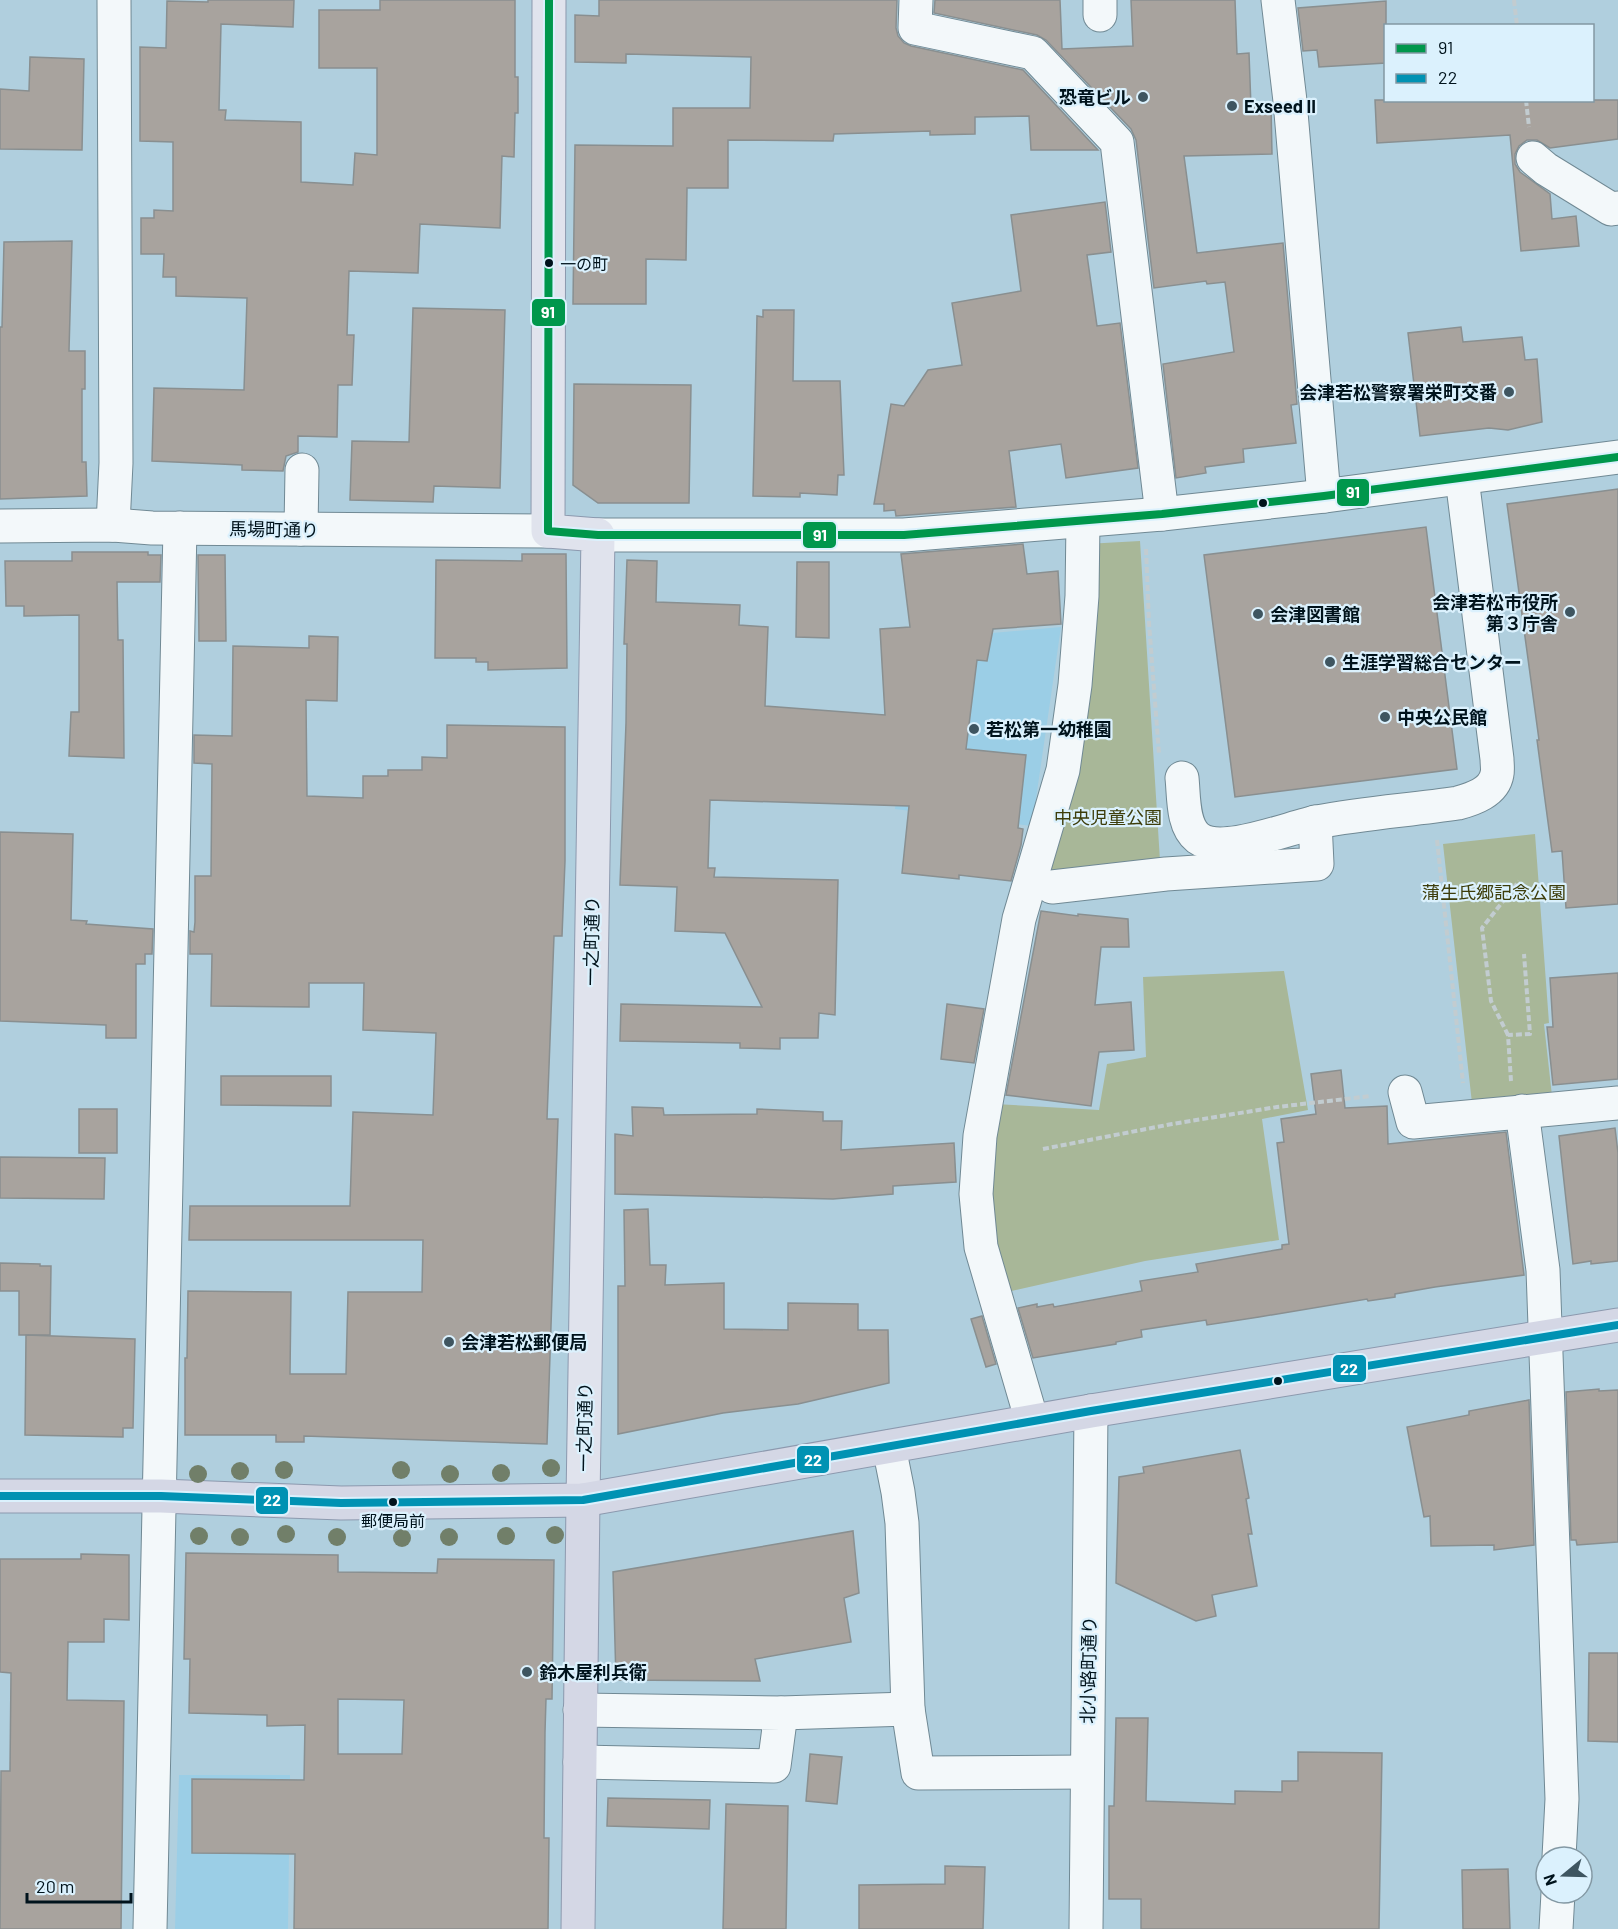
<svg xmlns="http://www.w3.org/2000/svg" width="1618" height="1929" viewBox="0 0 1618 1929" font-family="Barlow,'Noto Sans JP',sans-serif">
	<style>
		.built { fill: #9bcee6 }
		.green { fill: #a8b798 }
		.building { fill: #a8a39e; stroke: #898f90; stroke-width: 1.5; fill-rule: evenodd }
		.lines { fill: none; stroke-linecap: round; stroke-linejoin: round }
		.minor-casing { stroke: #708994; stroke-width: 35 }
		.major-casing { stroke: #8c99ae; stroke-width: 35 }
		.highway-casing { stroke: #8c99ae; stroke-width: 35 }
		.path { stroke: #c2ccd0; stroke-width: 4; stroke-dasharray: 6 3; stroke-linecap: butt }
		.minor { stroke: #f3f8fa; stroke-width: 33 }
		.major { stroke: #e0e3ed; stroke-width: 33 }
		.highway { stroke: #d4d7e5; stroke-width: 33 }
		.bus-1-casing { stroke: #dbf1fd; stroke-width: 12 }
		.bus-2-casing { stroke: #dbf1fd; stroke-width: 12 }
		.bus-1 { stroke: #00974c; stroke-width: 8 }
		.bus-2 { stroke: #0092b3; stroke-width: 8 }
		.tree { fill: #717f69 }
		.poi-dot { fill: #3e5560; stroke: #dbf1fd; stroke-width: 2 }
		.bus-dot { fill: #00131c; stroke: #dbf1fd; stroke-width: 2 }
		.labels { text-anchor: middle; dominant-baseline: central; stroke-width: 4.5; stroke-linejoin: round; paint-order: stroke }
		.bus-label { font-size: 16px; fill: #00131c; stroke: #dbf1fd; text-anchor: start }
		.poi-label { font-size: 18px; font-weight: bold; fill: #00131c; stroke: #dbf1fd; text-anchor: start }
		.street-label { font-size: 18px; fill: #00131c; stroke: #dbf1fd }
		.park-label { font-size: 18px; fill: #3d3d0a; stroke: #dbf1fd }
		.line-badge { stroke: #dbf1fd; stroke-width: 2 }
		.badge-label { font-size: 16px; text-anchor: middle; font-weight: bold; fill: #fff }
	</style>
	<rect width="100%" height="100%" fill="#b0cfde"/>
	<g class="built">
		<polygon points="1061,627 1032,826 895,809 911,640"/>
		<polygon points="179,1775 290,1775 288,1929 175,1929"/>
	</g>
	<g class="green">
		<polygon points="1140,541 1160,861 1044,876 1086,544"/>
		<polygon points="1535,834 1549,1023 1544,1024 1552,1096 1472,1103 1443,844"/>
		<polygon points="1284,971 1308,1110 1262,1119 1279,1240 1145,1261 1007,1292 988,1203 995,1104 1099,1110 1107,1064 1146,1057 1143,977"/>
	</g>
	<g class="building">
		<polygon points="208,0 294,0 293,27 221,24 219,110 226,110 225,120 301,122 301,182 353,185 355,153 377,155 377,68 319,68 319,10 380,10 380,0 515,0 515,77 518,77 518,113 515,113 514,157 502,156 500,228 420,224 418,273 349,271 347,335 354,335 352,385 338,385 337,437 298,436 298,452 286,456 283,471 242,470 242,465 152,461 154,388 244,390 247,298 176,296 176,277 163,277 164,254 141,254 141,218 154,218 154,210 173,211 173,142 140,141 140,47 166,48 167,1 208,2"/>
		<polygon points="599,0 897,0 896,28 898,36 904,43 911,46 1023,70 1098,150 1031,150 1029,116 975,117 975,134 930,135 930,131 834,134 833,141 728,140 728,188 687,188 686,260 646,259 646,304 573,304 575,145 673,146 673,108 750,108 751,57 626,54 626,63 575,62 575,15 599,16"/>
		<polygon points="935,0 1060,0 1062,49 1133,46 1131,0 1235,0 1237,54 1249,53 1251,107 1271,106 1272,154 1184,156 1197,253 1283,243 1297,404 1291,405 1296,443 1243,449 1244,462 1205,467 1206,473 1176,478 1163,364 1234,352 1225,282 1207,284 1206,281 1154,288 1136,140 1131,129 1046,40 1037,35 934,13"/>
		<polygon points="1386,1 1386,63 1319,67 1317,50 1303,51 1298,8"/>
		<polygon points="30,57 84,59 82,150 0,149 0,89 29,91"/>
		<polygon points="1375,100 1618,100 1618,139 1550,148 1537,140 1527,140 1519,146 1515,154 1515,164 1520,172 1550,194 1552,219 1576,216 1579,246 1521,251 1510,135 1377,143"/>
		<polygon points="1105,202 1111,252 1087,255 1097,326 1120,323 1138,468 1066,478 1061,444 1009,451 1016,507 896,516 895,510 884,511 884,504 874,504 891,404 904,406 928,370 962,365 952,303 1021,291 1011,215"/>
		<polygon points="72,241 69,351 85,351 85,389 82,389 82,462 86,462 87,496 0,499 0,327 2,327 4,242"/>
		<polygon points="413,308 505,310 500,488 434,486 433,502 350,500 352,441 409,442"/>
		<polygon points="763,310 794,310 793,381 840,381 844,475 838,475 837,495 800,493 800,497 753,496 757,316 763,317"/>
		<polygon points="1461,327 1463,342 1522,337 1525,360 1537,359 1542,422 1508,430 1489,428 1420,436 1408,333"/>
		<polygon points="574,384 691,385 689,503 598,503 573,485"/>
		<polygon points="1618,489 1618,904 1566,908 1562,851 1552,852 1537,740 1539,740 1507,504"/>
		<polygon points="1426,527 1457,769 1235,797 1204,555"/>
		<polygon points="1023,544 1027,574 1058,571 1061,624 993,629 987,661 977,660 966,749 1026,755 1018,828 1023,829 1021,845 1011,881 959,875 959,879 902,873 909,806 710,800 708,868 715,868 714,877 838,880 835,1015 819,1013 818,1038 780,1038 780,1049 740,1048 740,1043 620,1041 621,1004 762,1007 725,933 675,931 677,887 620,885 626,723 627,644 624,644 627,560 657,561 656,602 740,605 739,625 768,627 765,706 885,715 880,629 910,627 901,554"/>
		<polygon points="72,552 148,552 148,555 161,555 160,582 117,582 118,640 123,640 124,758 69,756 71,712 79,712 79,615 24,616 24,606 6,606 5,561 72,561"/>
		<polygon points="522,554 566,554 567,668 488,670 488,662 476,662 476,658 435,658 436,560 522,561"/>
		<polygon points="198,555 225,555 226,641 199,641"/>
		<polygon points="797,562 829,562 829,638 796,637"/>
		<polygon points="309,636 338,637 337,701 306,700 307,796 363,798 363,776 388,776 388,770 422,770 422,757 447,758 447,725 565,727 565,861 562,936 554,936 547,1119 558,1119 547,1444 304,1436 304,1442 276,1442 276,1435 185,1435 185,1358 187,1358 188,1291 291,1292 290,1374 346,1374 348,1292 422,1292 423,1240 189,1240 190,1206 350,1206 353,1112 433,1115 436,1033 363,1030 364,983 309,983 309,1007 211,1006 212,954 190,954 190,931 194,932 195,922 195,876 211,876 212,764 194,763 194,735 232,736 233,646 309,648"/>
		<polygon points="0,832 73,834 71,920 87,921 86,924 153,929 152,954 145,954 145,964 136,964 136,1038 106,1038 106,1025 0,1021"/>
		<polygon points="1041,911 1078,916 1078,914 1128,919 1129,947 1101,947 1095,1005 1131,1002 1134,1050 1099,1052 1091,1106 1006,1095"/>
		<polygon points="1618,973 1618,1079 1553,1085 1547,1027 1553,1027 1550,978"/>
		<polygon points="947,1004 984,1009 974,1063 941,1059"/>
		<polygon points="1341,1070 1345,1108 1387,1106 1388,1144 1506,1132 1524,1275 1435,1287 1395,1294 1395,1297 1368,1301 1367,1299 1259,1317 1207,1325 1206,1320 1141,1330 1142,1337 1116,1342 1116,1344 1033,1358 1018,1308 1037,1304 1037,1307 1053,1304 1054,1307 1142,1291 1140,1281 1198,1272 1196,1264 1282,1249 1282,1245 1289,1244 1277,1143 1284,1142 1281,1119 1316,1114 1311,1074"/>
		<polygon points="221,1076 331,1076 331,1106 221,1105"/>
		<polygon points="632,1107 663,1108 664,1115 757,1114 757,1109 823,1112 823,1121 842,1121 841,1150 954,1143 956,1182 893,1186 893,1194 833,1199 615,1194 615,1134 633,1136"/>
		<rect x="79" y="1109" width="38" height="44"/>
		<polygon points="1615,1128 1618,1153 1618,1261 1591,1264 1591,1261 1573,1264 1559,1136"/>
		<polygon points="0,1157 105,1158 104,1199 0,1198"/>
		<polygon points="648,1209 650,1265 666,1265 665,1285 724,1283 724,1329 788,1330 788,1303 858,1304 858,1330 888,1330 889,1383 798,1404 723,1413 618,1434 618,1286 625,1286 624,1210"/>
		<polygon points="0,1263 40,1264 40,1266 51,1266 50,1335 19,1335 19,1291 0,1291"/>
		<polygon points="982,1316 996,1364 986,1367 971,1319"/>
		<polygon points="26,1335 135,1339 133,1428 123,1428 123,1437 25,1435"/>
		<polygon points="1599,1389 1599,1391 1618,1390 1618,1542 1577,1545 1576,1540 1571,1540 1566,1392"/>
		<polygon points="1529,1400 1534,1545 1494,1550 1494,1545 1431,1546 1430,1516 1424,1517 1407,1427 1469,1415 1469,1411"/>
		<polygon points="1240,1450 1249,1498 1246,1499 1252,1534 1248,1534 1257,1586 1212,1595 1216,1616 1196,1621 1116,1583 1119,1477 1144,1473 1143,1467"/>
		<polygon points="853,1531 859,1593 844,1598 851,1642 755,1659 760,1681 616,1680 613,1572"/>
		<path d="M186,1553l152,2v17l99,1 1,-14 116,1 -2,139h-6l-1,33 -1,106h5l-1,91h-254l1,-75 -103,-1v-74l112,1 1,-55 -38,1v-11l-78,-2 1,-54h-6zM338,1699l66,1 -2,54h-64z"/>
		<polygon points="81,1554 129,1555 129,1620 104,1619 104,1642 68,1642 67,1700 124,1701 121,1929 0,1929 1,1771 10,1771 11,1673 0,1672 0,1559 81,1559"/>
		<polygon points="1589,1653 1618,1653 1618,1742 1588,1741"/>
		<polygon points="1116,1718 1148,1718 1146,1801 1235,1804 1235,1791 1282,1792 1282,1781 1298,1781 1298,1752 1382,1753 1379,1929 1141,1929 1141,1899 1109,1899 1109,1806 1114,1806"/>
		<polygon points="810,1754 842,1757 837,1804 806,1801"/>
		<polygon points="608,1798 710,1800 709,1829 607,1826"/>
		<polygon points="726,1804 788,1806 786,1929 723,1929"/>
		<polygon points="945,1866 985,1867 983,1929 859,1929 859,1885 945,1884"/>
		<polygon points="1508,1869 1510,1929 1463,1929 1462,1870"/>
	</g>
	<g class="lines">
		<defs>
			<g id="minor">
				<polyline points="916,0 915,28 1033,53 1117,142 1162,514"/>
				<polyline points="1100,0 1100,15"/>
				<polyline points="1278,0 1290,101 1324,496"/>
				<polyline points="1533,158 1546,169 1611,209 1618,208"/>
				<polyline points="113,525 116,463 114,0"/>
				<polyline points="0,526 113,525 152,528 548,531"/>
				<polyline points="301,529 302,470"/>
				<polyline points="598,535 904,535 1162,514 1324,496 1618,457"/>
				<path d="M1182,778c2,18 0,48 16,60 24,18 92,-11 119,-16 47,-9 94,-12 141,-19 15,-4 36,-11 39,-29 1,-4 0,-11 0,-15l-35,-281"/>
				<polyline points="1052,887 1166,874 1317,864 1315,822"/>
				<polyline points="1405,1092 1413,1122 1618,1103"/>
				<polyline points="1522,1111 1543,1270 1562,1799 1559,1857"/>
				<polyline points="1032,1421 981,1247 976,1194 980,1136 1019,919 1063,770 1075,685 1082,596 1083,521"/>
				<polyline points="889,1447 898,1492 902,1523 908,1709"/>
				<polyline points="781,1713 908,1709 918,1773 1087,1772"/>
				<polyline points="580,1762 774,1766 781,1713 580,1710"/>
				<polyline points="150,1929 180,528"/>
				<polyline points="1086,1929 1091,1411"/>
				<polyline points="1556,1929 1558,1893"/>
			</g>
			<polyline id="major" points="549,0 548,531 598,535 583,1500"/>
			<g id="highway">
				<polyline points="0,1496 161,1496 341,1503 583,1500 1091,1411 1618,1325"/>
				<polyline points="578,1929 583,1500"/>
			</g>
		</defs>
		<use href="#minor" class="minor-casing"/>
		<use href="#major" class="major-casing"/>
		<use href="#highway" class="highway-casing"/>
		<g class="path">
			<polyline points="1514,0 1517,26"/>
			<polyline points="1526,100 1529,127"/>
			<polyline points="1146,549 1149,623 1159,754"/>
			<polyline points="1437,840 1463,1083"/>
			<polyline points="1508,1035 1491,1001 1482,928 1519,881"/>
			<polyline points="1511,1081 1508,1035 1530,1034 1524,954"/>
			<polyline points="1043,1149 1172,1124 1277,1107 1371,1096"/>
		</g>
		<use href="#minor" class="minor"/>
		<use href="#major" class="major"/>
		<use href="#highway" class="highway"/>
		<defs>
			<polyline id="bus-1" points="549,0 548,531 598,535 904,535 1162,514 1324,496 1618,457"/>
			<polyline id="bus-2" points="0,1496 161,1496 341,1503 583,1500 1091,1411 1618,1325"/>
		</defs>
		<use href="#bus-1" class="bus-1-casing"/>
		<use href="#bus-2" class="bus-2-casing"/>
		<use href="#bus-1" class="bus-1"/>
		<use href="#bus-2" class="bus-2"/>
	</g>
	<g class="tree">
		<circle cx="551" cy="1468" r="9"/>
		<circle cx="284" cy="1470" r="9"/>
		<circle cx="401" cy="1470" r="9"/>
		<circle cx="240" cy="1471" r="9"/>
		<circle cx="501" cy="1473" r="9"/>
		<circle cx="198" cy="1474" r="9"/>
		<circle cx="450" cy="1474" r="9"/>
		<circle cx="286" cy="1534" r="9"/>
		<circle cx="555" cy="1535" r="9"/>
		<circle cx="199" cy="1536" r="9"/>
		<circle cx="506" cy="1536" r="9"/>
		<circle cx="240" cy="1537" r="9"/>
		<circle cx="337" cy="1537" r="9"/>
		<circle cx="449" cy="1537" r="9"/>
		<circle cx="402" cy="1538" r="9"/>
	</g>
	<g class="poi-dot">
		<circle cx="1143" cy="97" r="6"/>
		<circle cx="1232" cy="106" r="6"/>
		<circle cx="1509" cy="392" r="6"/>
		<circle cx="1570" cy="612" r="6"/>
		<circle cx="1258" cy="614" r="6"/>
		<circle cx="1330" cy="662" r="6"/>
		<circle cx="1385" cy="717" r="6"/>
		<circle cx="974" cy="729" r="6"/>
		<circle cx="449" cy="1342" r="6"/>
		<circle cx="527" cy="1672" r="6"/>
	</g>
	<g class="bus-dot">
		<circle cx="549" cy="263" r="5"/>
		<circle cx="1263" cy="503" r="5"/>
		<circle cx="1278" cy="1381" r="5"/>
		<circle cx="393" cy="1502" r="5"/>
	</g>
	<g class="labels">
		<g class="bus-label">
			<text x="560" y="263">一の町</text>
			<text x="393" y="1520" text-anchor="middle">郵便局前</text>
		</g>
		<g class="poi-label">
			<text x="1131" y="97" text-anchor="end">恐竜ビル</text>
			<text x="1244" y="106">Exseed II</text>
			<text x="1497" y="392" text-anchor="end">会津若松警察署栄町交番</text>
			<text x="1558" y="602" text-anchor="end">会津若松市役所<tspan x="1558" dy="21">第３庁舎</tspan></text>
			<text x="1270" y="614">会津図書館</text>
			<text x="1342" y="662">生涯学習総合センター</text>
			<text x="1397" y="717">中央公民館</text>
			<text x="986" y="729">若松第一幼稚園</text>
			<text x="461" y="1342">会津若松郵便局</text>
			<text x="539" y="1672">鈴木屋利兵衛</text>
		</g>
		<g class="street-label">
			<text transform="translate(274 529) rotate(1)">馬場町通り</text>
			<text transform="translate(591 941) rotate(-89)">一之町通り</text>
			<text transform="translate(584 1427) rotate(-89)">一之町通り</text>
			<text transform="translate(1088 1670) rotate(-89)">北小路町通り</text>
		</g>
		<g class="park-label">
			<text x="1108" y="817">中央児童公園</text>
			<text x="1494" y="892">蒲生氏郷記念公園</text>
		</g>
	</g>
	<g class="line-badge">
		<rect x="531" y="298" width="35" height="29" rx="6" fill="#00974c"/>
		<rect x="1336" y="478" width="34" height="29" rx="6" fill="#00974c"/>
		<rect x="802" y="521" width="35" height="28" rx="6" fill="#00974c"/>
		<rect x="1332" y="1354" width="35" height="29" rx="6" fill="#0092b3"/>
		<rect x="796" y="1445" width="34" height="29" rx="6" fill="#0092b3"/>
		<rect x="255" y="1486" width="34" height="29" rx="6" fill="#0092b3"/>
	</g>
	<g class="badge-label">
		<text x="548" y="318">91</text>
		<text x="1353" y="498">91</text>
		<text x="820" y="541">91</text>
		<text x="1349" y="1375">22</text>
		<text x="813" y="1466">22</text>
		<text x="272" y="1506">22</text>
	</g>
	<rect x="1384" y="24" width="210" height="78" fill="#dbf1fd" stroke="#8398a3" stroke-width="1.5"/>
	<rect x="1396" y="44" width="30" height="9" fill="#00974c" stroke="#8398a3" stroke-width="1.5"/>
	<text x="1438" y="54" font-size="18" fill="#00131c">91</text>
	<rect x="1396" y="74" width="30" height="9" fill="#0092b3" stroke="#8398a3" stroke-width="1.5"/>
	<text x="1438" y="84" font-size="18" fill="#00131c">22</text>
	<g transform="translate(1564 1875) rotate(251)"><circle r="28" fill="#dbf1fd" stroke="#8398a3" stroke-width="1.5"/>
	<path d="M0-4.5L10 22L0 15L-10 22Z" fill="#3e5560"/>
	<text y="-9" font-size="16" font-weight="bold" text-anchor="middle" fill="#00131c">N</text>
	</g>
	<path d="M27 1893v9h104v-9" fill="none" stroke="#00131c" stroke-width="3"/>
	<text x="36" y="1893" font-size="18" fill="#00131c" stroke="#dbf1fd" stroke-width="4.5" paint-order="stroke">20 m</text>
</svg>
